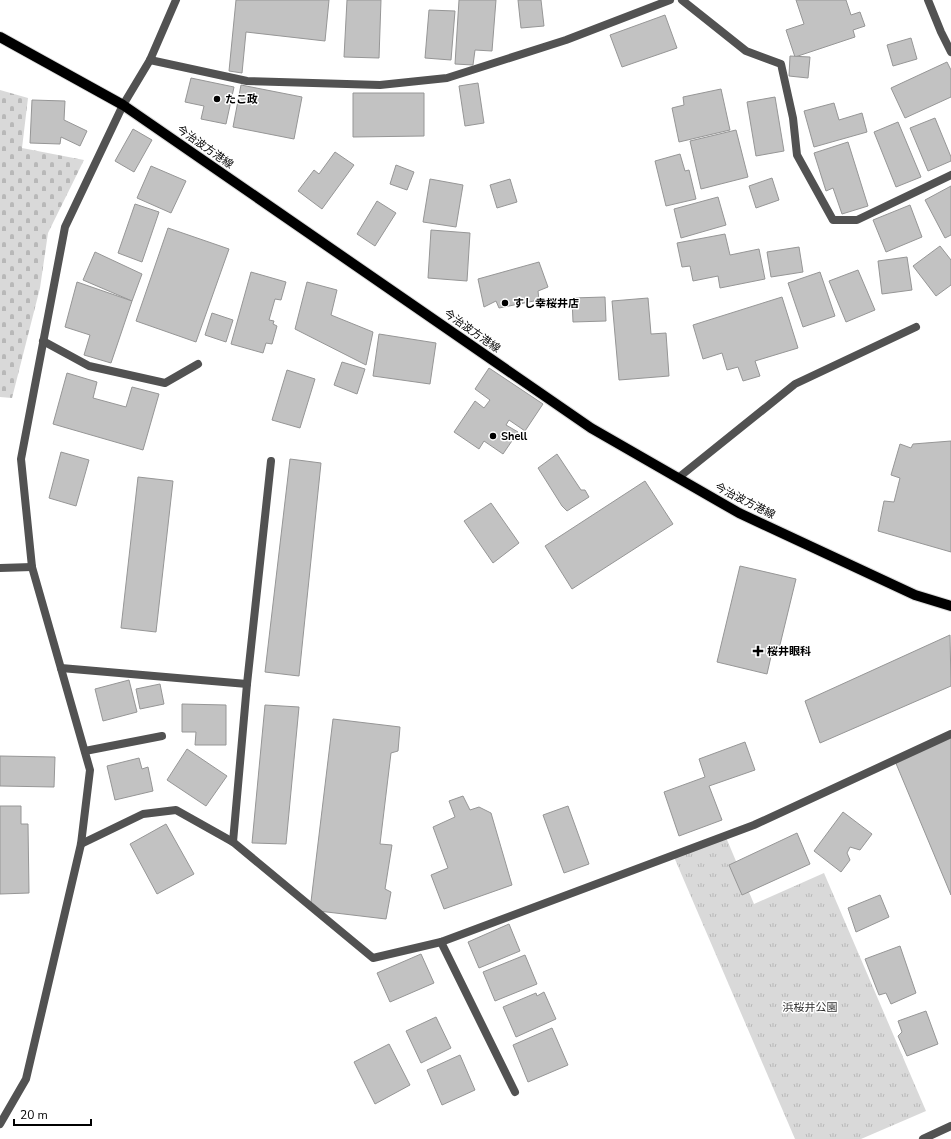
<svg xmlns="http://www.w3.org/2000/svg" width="951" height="1139" viewBox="0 0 951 1139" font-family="'Nunito Sans','Noto Sans JP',sans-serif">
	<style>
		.cemetery { fill: url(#cemetery-stones) }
		.park { fill: url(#park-tufts) }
		.building { fill: #c2c2c2; stroke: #969696 }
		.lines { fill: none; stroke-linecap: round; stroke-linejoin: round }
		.primary-casing { stroke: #dbdbdb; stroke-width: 12 }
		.minor { stroke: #525252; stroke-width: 8 }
		.primary { stroke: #000; stroke-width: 10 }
		.poi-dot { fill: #000; stroke: #fff; stroke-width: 1.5 }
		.labels { text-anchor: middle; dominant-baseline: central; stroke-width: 3; stroke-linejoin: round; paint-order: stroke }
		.poi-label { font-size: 11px; font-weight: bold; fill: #000; stroke: #fff; text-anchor: start }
		.street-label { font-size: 11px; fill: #000; stroke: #fff }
		.park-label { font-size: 11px; fill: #303030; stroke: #fff }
	</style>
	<defs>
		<pattern id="cemetery-stones" width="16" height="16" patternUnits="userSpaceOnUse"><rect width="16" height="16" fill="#d9d9d9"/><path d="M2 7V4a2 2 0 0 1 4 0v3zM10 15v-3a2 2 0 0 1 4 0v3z" fill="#b8b8b8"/></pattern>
		<pattern id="park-tufts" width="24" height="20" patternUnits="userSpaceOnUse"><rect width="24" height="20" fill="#d9d9d9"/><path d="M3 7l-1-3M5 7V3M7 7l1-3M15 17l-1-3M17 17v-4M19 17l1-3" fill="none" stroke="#b8b8b8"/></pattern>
	</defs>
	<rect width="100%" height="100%" fill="#fff"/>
	<polygon class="cemetery" points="0,90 28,98 22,148 84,160 48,233 40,288 12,398 0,397"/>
	<polygon class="park" points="725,835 754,904 824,873 926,1111 861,1139 795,1139 674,857"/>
	<g class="building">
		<polygon points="236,0 329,0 325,41 246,32 242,73 229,71"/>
		<polygon points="347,0 381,0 379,58 344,57"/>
		<polygon points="459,0 496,0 492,51 475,50 473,65 455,64"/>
		<polygon points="518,0 541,0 544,26 521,28"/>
		<polygon points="796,0 846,0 851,15 860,12 865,26 853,30 855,37 795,57 786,30 804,24"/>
		<polygon points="429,10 455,11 451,60 425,58"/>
		<polygon points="665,15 677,48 622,67 610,35"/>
		<polygon points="911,38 917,59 893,66 887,45"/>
		<polygon points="790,56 810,57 808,78 789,76"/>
		<polygon points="947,62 951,70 951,97 905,118 891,88"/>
		<polygon points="191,78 234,87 226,124 201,119 204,106 185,102"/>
		<polygon points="478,83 484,123 465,126 459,86"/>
		<polygon points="241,85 302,97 294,139 233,127"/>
		<polygon points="721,89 730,130 679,142 672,108 684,105 683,97"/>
		<polygon points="353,93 424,93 424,136 353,137"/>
		<polygon points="775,97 784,151 756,156 747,102"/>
		<polygon points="32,100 65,101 64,120 87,131 80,146 61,137 60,144 30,143"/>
		<polygon points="834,103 839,120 862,113 867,132 814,147 804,111"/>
		<polygon points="935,118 951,157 951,161 928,171 910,128"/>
		<polygon points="898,122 921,177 896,187 874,132"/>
		<polygon points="133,129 152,140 134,172 115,161"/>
		<polygon points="736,130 748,177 701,189 690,141"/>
		<polygon points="848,142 868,206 842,214 833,188 826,191 814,153"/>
		<polygon points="335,152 354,165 322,209 298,191 314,170 319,174"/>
		<polygon points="680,154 685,171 689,170 696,199 666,206 655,161"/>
		<polygon points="396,165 414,172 407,190 390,184"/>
		<polygon points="151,166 186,181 171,213 137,198"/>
		<polygon points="772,178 779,200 756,208 749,186"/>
		<polygon points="430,179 463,185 456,227 423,222"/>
		<polygon points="510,179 517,202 497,208 490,185"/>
		<polygon points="951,186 951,235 945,238 925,200"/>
		<polygon points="718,197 726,225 681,238 674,209"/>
		<polygon points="377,201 396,213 375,246 357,234"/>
		<polygon points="135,204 159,212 142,262 118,253"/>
		<polygon points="910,205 922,237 886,252 873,220"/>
		<polygon points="168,228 229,249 196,342 136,321"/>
		<polygon points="431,230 470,233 467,281 428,278"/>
		<polygon points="725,234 730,255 759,249 765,279 720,288 718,276 693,281 690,266 682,267 677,243"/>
		<polygon points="940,246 951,260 951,285 936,296 913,266"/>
		<polygon points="799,247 803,272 771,277 767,252"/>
		<polygon points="95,252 142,274 132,301 83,280"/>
		<polygon points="907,257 912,290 882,294 878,261"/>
		<polygon points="539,262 548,287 538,291 539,300 499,308 496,301 484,307 478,279"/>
		<polygon points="858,270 875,310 846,322 829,281"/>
		<polygon points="251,272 286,282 281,300 275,299 269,320 274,321 273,324 277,326 272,344 266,343 263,353 231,344"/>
		<polygon points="820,272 835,316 803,327 788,283"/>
		<polygon points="77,282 132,301 111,363 84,355 90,335 65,327"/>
		<polygon points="307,282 337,290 331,315 373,332 366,365 295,329"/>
		<polygon points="605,297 606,321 573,322 572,298"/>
		<polygon points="782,297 798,348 755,361 760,376 743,381 738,367 727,370 722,353 703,359 693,325"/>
		<polygon points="648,298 651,334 666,333 669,376 619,380 612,301"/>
		<polygon points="212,313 233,320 226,342 205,335"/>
		<polygon points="379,334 436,343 430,384 373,376"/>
		<polygon points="342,362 365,369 357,394 334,385"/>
		<polygon points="489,368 543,404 525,431 509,420 506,425 518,432 503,454 484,441 479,449 454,432 475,401 484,408 490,400 475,389"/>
		<polygon points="287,370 315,379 300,428 272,420"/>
		<polygon points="67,373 97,382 93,398 126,407 132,387 159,394 143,450 53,424"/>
		<polygon points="951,441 951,552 878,531 884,501 894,502 900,478 891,475 900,444 911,448 913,444"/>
		<polygon points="61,452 89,460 76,506 49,498"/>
		<polygon points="557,454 581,490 585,490 589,497 567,511 562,506 538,468"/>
		<polygon points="290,459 321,463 299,676 265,672"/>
		<polygon points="138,477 173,481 156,632 121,628"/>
		<polygon points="645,481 673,524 572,589 545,546"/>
		<polygon points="491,503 519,543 493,563 464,521"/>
		<polygon points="740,566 796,579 778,653 772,652 767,674 717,662"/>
		<polygon points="950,635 951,686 820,743 805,701"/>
		<polygon points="129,680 137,712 103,721 95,689"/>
		<polygon points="160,684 164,704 140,709 136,689"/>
		<polygon points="182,704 226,705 226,745 195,745 196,732 182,732"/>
		<polygon points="265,705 299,707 286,844 252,843"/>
		<polygon points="333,719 400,727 398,751 391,753 380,844 392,845 385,889 391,892 386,919 310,910"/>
		<polygon points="951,737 951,895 895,761"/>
		<polygon points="745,742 755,770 709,786 722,820 679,836 664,792 705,777 699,759"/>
		<polygon points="187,749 227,776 206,806 167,780"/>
		<polygon points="0,756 55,757 54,787 0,786"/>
		<polygon points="139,758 142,769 148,767 153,791 115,800 107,766"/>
		<polygon points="463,796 470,810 479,807 491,813 512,885 444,909 431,875 448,868 433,827 455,817 449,801"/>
		<polygon points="0,806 21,806 21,824 28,824 29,893 0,894"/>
		<polygon points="568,806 589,864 564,873 543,815"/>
		<polygon points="843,812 872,834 860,850 850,847 847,853 850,860 841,872 814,851"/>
		<polygon points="166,824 194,874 157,894 130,844"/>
		<polygon points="797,833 810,864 742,895 729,865"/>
		<polygon points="880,895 889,917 856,932 848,908"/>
		<polygon points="509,924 520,951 479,968 468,942"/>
		<polygon points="900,946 916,993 891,1004 886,993 879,995 865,959"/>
		<polygon points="421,954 434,983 390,1002 377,973"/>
		<polygon points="525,955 537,984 495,1001 483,972"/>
		<polygon points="544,992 556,1019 516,1037 503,1007 536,993 537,996"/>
		<polygon points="926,1011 938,1044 907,1056 898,1036 902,1032 898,1021"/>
		<polygon points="436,1017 451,1048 421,1063 406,1031"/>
		<polygon points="552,1028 568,1065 528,1082 513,1045"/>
		<polygon points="389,1044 410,1085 375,1104 354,1062"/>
		<polygon points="460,1055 475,1090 442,1105 427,1070"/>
	</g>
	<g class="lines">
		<defs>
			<polyline id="primary" points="0,37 123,105 591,428 739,513 915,595 951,606"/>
		</defs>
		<use href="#primary" class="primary-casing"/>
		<g class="minor">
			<polyline points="682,0 746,51 781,64 793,118 797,155 833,220 857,220 951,175"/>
			<polyline points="928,0 941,32 951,52"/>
			<polyline points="150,60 247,81 380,85 447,78 566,40 670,0"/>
			<polyline points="43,341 89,366 165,383 198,364"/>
			<polyline points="678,478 795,384 916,327"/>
			<polyline points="0,568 32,567"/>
			<polyline points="61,668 247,684"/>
			<polyline points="85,751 162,736"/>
			<polyline points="233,842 247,684 271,461"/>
			<polyline points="81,844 143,814 176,810 233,842 373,958 441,942 754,825 951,734"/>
			<polyline points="441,942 515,1092"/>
			<polyline points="0,1124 26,1079 81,844 90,770 32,567 21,459 65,227 123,105 150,60 176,0"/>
			<polyline points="923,1139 951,1126"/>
		</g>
		<use href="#primary" class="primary"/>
	</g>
	<g class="poi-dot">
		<circle cx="217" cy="99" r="4"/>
		<circle cx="505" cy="303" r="4"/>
		<circle cx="493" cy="436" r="4"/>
		<path d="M756 645h4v4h4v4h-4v4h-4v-4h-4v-4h4z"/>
	</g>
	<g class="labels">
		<g class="poi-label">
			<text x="225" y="99">たこ政</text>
			<text x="513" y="303">すし幸桜井店</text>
			<text x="501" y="436">Shell</text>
			<text x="767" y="651">桜井眼科</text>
		</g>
		<g class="street-label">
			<text transform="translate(205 147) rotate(35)">今治波方港線</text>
			<text transform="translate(472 331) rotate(35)">今治波方港線</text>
			<text transform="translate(745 501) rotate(27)">今治波方港線</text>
		</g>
		<g class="park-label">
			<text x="810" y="1007">浜桜井公園</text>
		</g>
	</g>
	<path d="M14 1119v6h77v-6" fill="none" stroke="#000000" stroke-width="2"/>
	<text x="20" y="1119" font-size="12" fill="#000000" stroke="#ffffff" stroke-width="3" paint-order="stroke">20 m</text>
</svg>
